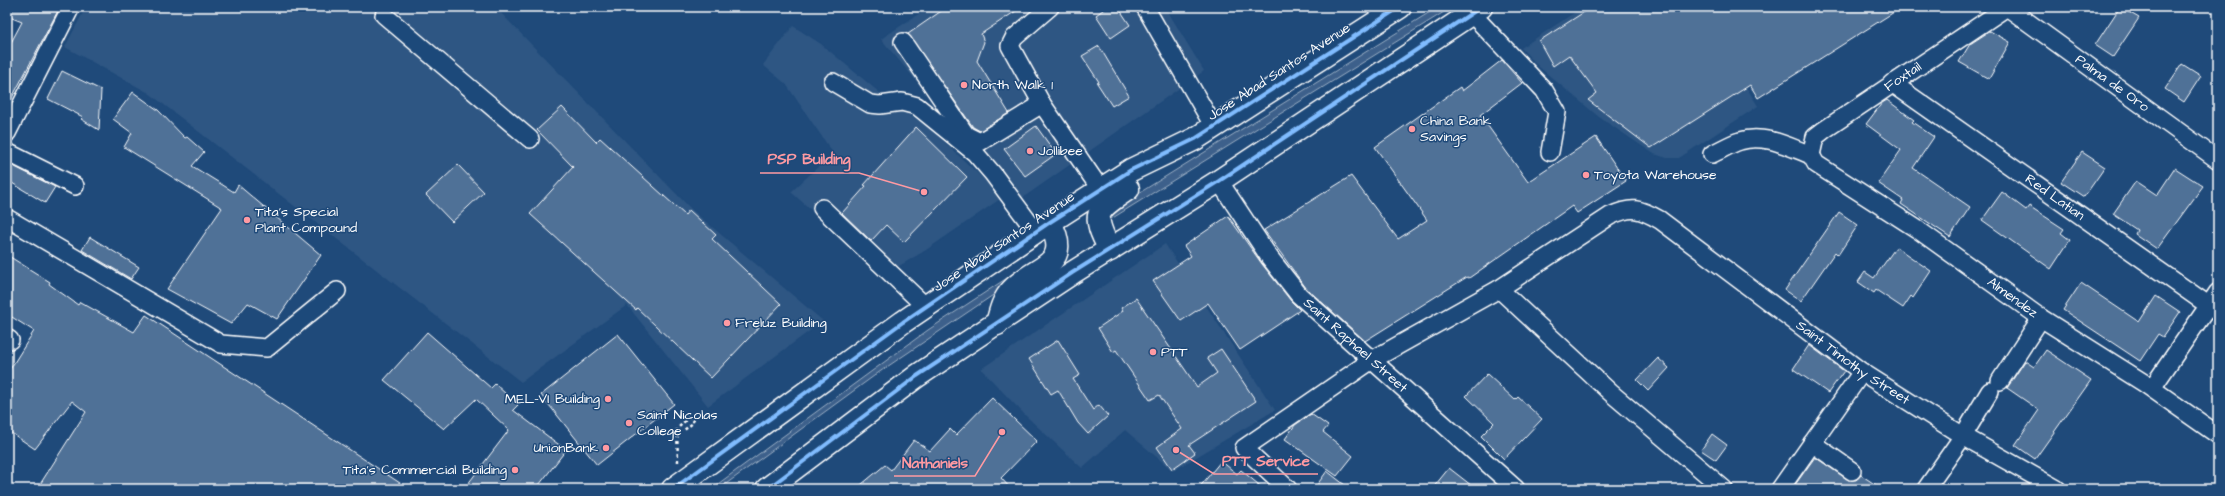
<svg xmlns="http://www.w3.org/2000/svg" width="2225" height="496" viewBox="0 0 2225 496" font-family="'Architects Daughter',sans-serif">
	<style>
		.built { fill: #2e5683 }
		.green { fill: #3c618b; stroke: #9eb0c5 }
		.building { fill: #507197; stroke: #fff }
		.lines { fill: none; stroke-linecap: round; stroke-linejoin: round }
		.minor-casing { stroke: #fff; stroke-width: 20 }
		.highway-casing { stroke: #fff; stroke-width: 25 }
		.path { stroke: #fff; stroke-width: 2.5; stroke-dasharray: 3 3; stroke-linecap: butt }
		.minor { stroke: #1f4a7a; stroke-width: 17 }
		.highway { stroke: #1f4a7a; stroke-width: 22 }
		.cycleway-casing { stroke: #1f4a7a; stroke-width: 6 }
		.cycleway { stroke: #80bcff; stroke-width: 4 }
		.poi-dot { fill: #ff9aa2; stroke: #1f4a7a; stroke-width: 1.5 }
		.labels { text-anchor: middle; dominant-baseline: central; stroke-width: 3; stroke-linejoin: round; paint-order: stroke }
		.street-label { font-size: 14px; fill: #fff; stroke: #1f4a7a }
		.poi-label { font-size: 14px; fill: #fff; stroke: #1f4a7a; text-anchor: start }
		.leader { fill: none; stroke: #ff9aa2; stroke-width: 1.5 }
		.callout-dot { fill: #ff9aa2; stroke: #1f4a7a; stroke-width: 1.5 }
		.callout-label { font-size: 15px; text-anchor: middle; font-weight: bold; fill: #ff9aa2; stroke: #1f4a7a; stroke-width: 3; stroke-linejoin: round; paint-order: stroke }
	</style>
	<rect width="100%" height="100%" fill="#1f4a7a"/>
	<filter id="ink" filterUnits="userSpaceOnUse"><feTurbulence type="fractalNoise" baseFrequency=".025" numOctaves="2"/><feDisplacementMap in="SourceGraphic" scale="8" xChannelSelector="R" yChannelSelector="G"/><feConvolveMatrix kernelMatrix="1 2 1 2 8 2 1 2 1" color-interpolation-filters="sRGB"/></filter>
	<g filter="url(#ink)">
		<g class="built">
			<polygon points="86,7 495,7 692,210 823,321 708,406 627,305 521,382 149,93 65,47"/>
			<polygon points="929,7 1165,7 1204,71 1018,201 881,39"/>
			<polygon points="1583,7 1696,7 1758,106 1679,158 1667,158 1654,154 1599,117 1539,67 1521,48"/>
			<polygon points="793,26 821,44 898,108 927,126 1003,197 926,250 884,275 791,192 833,153 786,84 763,65"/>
			<polygon points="1165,244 1275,410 1173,471 1125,430 1082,468 1025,415 981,369"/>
		</g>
		<g class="green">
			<polygon points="1438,7 1452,7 1111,219 1107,213"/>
			<polygon points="1042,255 1002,289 878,373 719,489 711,489 928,330"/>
		</g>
		<g class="building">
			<polygon points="7,7 60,7 7,107 7,50 22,22 7,16"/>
			<polygon points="947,7 1022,7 981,34 984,42 977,61 1009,113 980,131 973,127 908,34"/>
			<polygon points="1107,7 1118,7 1130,25 1111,38 1096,15"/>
			<polygon points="1592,7 1902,7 1758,98 1750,85 1651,148 1588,100 1597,93 1569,55 1553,66 1539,41"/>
			<polygon points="2120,7 2139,18 2113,57 2095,45"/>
			<polygon points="1990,31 2010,42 1989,79 1959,62 1970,44"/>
			<polygon points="1099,46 1129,96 1112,106 1097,83 1099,82 1082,56"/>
			<polygon points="1502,60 1522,83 1480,115 1528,182 1596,137 1626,181 1577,213 1572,206 1469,278 1467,277 1365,341 1306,288 1264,230 1351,176 1398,239 1427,220 1375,147 1460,87 1462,91"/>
			<polygon points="2182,64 2201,76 2184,102 2165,89"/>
			<polygon points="62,71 101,90 99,130 81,119 83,117 48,99"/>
			<polygon points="133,92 158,110 185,138 187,137 204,152 192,166 234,192 238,185 321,255 277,319 248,303 231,324 167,289 222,208 124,147 132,133 113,119"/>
			<polygon points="1887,100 1914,120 1912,122 1934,137 1913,168 1970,207 1950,237 1901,204 1903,200 1878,183 1901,150 1866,124 1882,103"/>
			<polygon points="562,107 596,142 600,138 685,215 689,210 716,235 712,239 781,304 711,378 637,308 636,310 530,214 573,167 537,130"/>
			<polygon points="1036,126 1056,154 1025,176 1004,149"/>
			<polygon points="916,127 967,177 904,242 886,225 871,241 842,213 866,186 864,185"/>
			<polygon points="2082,152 2105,167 2084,197 2061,182"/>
			<polygon points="7,163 55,187 45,203 7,180"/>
			<polygon points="458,165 484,192 452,222 426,195"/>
			<polygon points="2175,168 2203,186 2157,249 2135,234 2137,230 2113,214 2136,181 2157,195"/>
			<polygon points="2002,192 2026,210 2029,206 2064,229 2061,233 2070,240 2051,269 1982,220"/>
			<polygon points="1839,212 1858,225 1838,255 1835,252 1801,301 1785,290"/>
			<polygon points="1228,216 1262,264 1291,301 1300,310 1240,350 1208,303 1181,321 1153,281 1191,256 1184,246"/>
			<polygon points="90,237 139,267 131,279 82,250"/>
			<polygon points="1896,247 1931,271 1913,298 1911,296 1903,308 1876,290 1874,293 1858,282 1865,272 1874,278"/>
			<polygon points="7,255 50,282 49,284 78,305 80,302 134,332 146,315 409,489 37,489 86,412 72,401 35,449 7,430 7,374 34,331 7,314"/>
			<polygon points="2081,283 2139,322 2156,296 2180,312 2163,337 2158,334 2140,361 2063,310"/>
			<polygon points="1136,298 1197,387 1217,373 1207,358 1221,349 1256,401 1189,445 1195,453 1172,469 1157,447 1182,429 1159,395 1150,400 1116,350 1113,352 1098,328 1123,311 1121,308"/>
			<polygon points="427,332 491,388 495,384 518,405 513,410 566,450 536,489 464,489 509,430 476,399 444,429 384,380"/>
			<polygon points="618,334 674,404 597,465 541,395"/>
			<polygon points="1058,340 1080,375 1073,379 1093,410 1099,405 1108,416 1088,434 1078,423 1058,390 1051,394 1029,359"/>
			<polygon points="1809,345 1844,371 1828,393 1793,369"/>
			<polygon points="2046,350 2091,380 2035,459 2015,445 2039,410 2007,388 2025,361 2034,367"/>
			<polygon points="1658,358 1669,368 1648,391 1637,380"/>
			<polygon points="1487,374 1515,400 1518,397 1542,419 1504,459 1481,436 1494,423 1466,396"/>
			<polygon points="992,398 1037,441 1001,478 1011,489 856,489 885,465 891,470 914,440 930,451 950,429 956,435"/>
			<polygon points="1311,414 1328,426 1323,432 1353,456 1337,476 1285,439 1295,425"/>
			<polygon points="1712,434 1727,445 1716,460 1701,450"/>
			<polygon points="1815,457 1847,479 1856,480 1861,475 1882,489 1792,489"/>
			<polygon points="1221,461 1237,474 1241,470 1264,489 1198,489"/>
			<polygon points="1449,468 1476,489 1432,489"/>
			<polygon points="1327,471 1350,489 1314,489"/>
		</g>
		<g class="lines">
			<defs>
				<g id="minor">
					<polyline points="1050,7 1014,38 1010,46 1042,104 1101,190"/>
					<polyline points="1145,7 1214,127"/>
					<path id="s1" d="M2007,7l211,153"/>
					<polyline points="1471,13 1544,90 1557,112 1550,152"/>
					<polyline points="384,15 530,139"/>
					<polyline points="903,42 966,135 980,142 1042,104"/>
					<polyline points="833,82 870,104 880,105 902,102 917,106 975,153 993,174 1036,232"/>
					<path id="s2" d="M1892,83l326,229"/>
					<polyline points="7,133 71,7"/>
					<polyline points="7,152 75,186"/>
					<path d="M1712,154c9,-4 18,-10 28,-13 24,-8 49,6 71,14"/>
					<path id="s3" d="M1811,155l5,9 101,65 124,89 103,65 74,52"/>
					<path id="s4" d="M1811,155l4,-18 9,-7 183,-123"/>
					<path id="s5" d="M1219,181l51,77 29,37 217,194"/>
					<polyline points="822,208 926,307"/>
					<polyline points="7,218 221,344 267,348 337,291"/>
					<polyline points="1499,289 1611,393 1724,489"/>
					<polyline points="7,338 10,340"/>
					<polyline points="2000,381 2041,318"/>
					<polyline points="2152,388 2218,292"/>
					<polyline points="1812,443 1852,471"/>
					<path id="s6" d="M1288,489l-44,-41 128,-88 127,-71 111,-73c22,-10 29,-8 50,4l202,152 101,64 94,53"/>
					<polyline points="1780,489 1862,372"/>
					<polyline points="1926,489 1963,436 1990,391"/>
				</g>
				<g id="highway">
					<path d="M1110,250c-19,-37 -15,-39 18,-61"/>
					<path d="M997,324c3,-12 6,-25 15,-34 25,-26 61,-23 38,-68"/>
					<polyline points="673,489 903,322 1050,222 1131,170 1195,139 1400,7"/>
					<polyline points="767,489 917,376 1072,273 1219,181 1481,7"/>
				</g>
			</defs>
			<use href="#minor" class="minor-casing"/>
			<use href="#highway" class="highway-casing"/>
			<polyline class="path" points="678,462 677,429 689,417 694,422 683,431"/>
			<use href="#minor" class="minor"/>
			<use href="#highway" class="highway"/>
			<defs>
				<g id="cycleway">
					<polyline points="673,489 903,322 1050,222 1131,170 1195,139 1400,7"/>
					<polyline points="767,489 917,376 1072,273 1219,181 1481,7"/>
				</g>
			</defs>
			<use href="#cycleway" class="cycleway-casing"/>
			<use href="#cycleway" class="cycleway"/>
		</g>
	</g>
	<g class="poi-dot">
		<circle cx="964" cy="85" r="4"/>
		<circle cx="1412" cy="129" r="4"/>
		<circle cx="1030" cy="151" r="4"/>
		<circle cx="1586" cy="175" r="4"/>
		<circle cx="247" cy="220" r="4"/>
		<circle cx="727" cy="323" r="4"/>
		<circle cx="1153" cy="352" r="4"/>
		<circle cx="608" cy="399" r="4"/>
		<circle cx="629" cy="423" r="4"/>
		<circle cx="606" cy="448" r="4"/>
		<circle cx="515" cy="470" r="4"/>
	</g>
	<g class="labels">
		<g class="street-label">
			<text transform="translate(1279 72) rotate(-33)">Jose Abad Santos Avenue</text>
			<text stroke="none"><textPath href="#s4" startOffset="125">Foxtail</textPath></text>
			<text stroke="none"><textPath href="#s1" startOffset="130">Palma de Oro</textPath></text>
			<text stroke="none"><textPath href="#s2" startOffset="199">Red Latian</textPath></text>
			<text transform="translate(1004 242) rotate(-34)">Jose Abad Santos Avenue</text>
			<text stroke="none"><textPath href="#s3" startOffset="248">Almendez</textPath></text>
			<text stroke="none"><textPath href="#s5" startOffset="215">Saint Raphael Street</textPath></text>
			<text stroke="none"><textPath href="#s6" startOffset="787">Saint Timothy Street</textPath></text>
		</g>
		<g class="poi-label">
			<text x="972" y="85">North Walk 1</text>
			<text x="1420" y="121">China Bank<tspan x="1420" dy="16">Savings</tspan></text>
			<text x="1038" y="151">Jollibee</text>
			<text x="1594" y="175">Toyota Warehouse</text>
			<text x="255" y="212">Tita's Special<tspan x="255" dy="16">Plant Compound</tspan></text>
			<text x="735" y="323">Freluz Building</text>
			<text x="1161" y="352">PTT</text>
			<text x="600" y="399" text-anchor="end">MEL-VI Building</text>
			<text x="637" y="415">Saint Nicolas<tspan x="637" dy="16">College</tspan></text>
			<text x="598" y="448" text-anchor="end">UnionBank</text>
			<text x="507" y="470" text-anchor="end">Tita's Commercial Building</text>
		</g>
	</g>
	<path class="leader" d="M924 192L859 173H760M1176 450L1214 474H1318M1002 432L975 476H894"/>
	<g class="callout-dot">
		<circle cx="924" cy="192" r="4"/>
		<circle cx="1176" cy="450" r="4"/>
		<circle cx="1002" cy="432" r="4"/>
	</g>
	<g class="callout-label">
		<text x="809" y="164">PSP Building</text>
		<text x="1266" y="466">PTT Service</text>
		<text x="935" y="468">Nathaniels</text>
	</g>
	<rect width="2225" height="496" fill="none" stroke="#1f4a7a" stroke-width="24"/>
	<rect x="12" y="12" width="2201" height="472" fill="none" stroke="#fff" stroke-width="1.5" filter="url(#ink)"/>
</svg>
